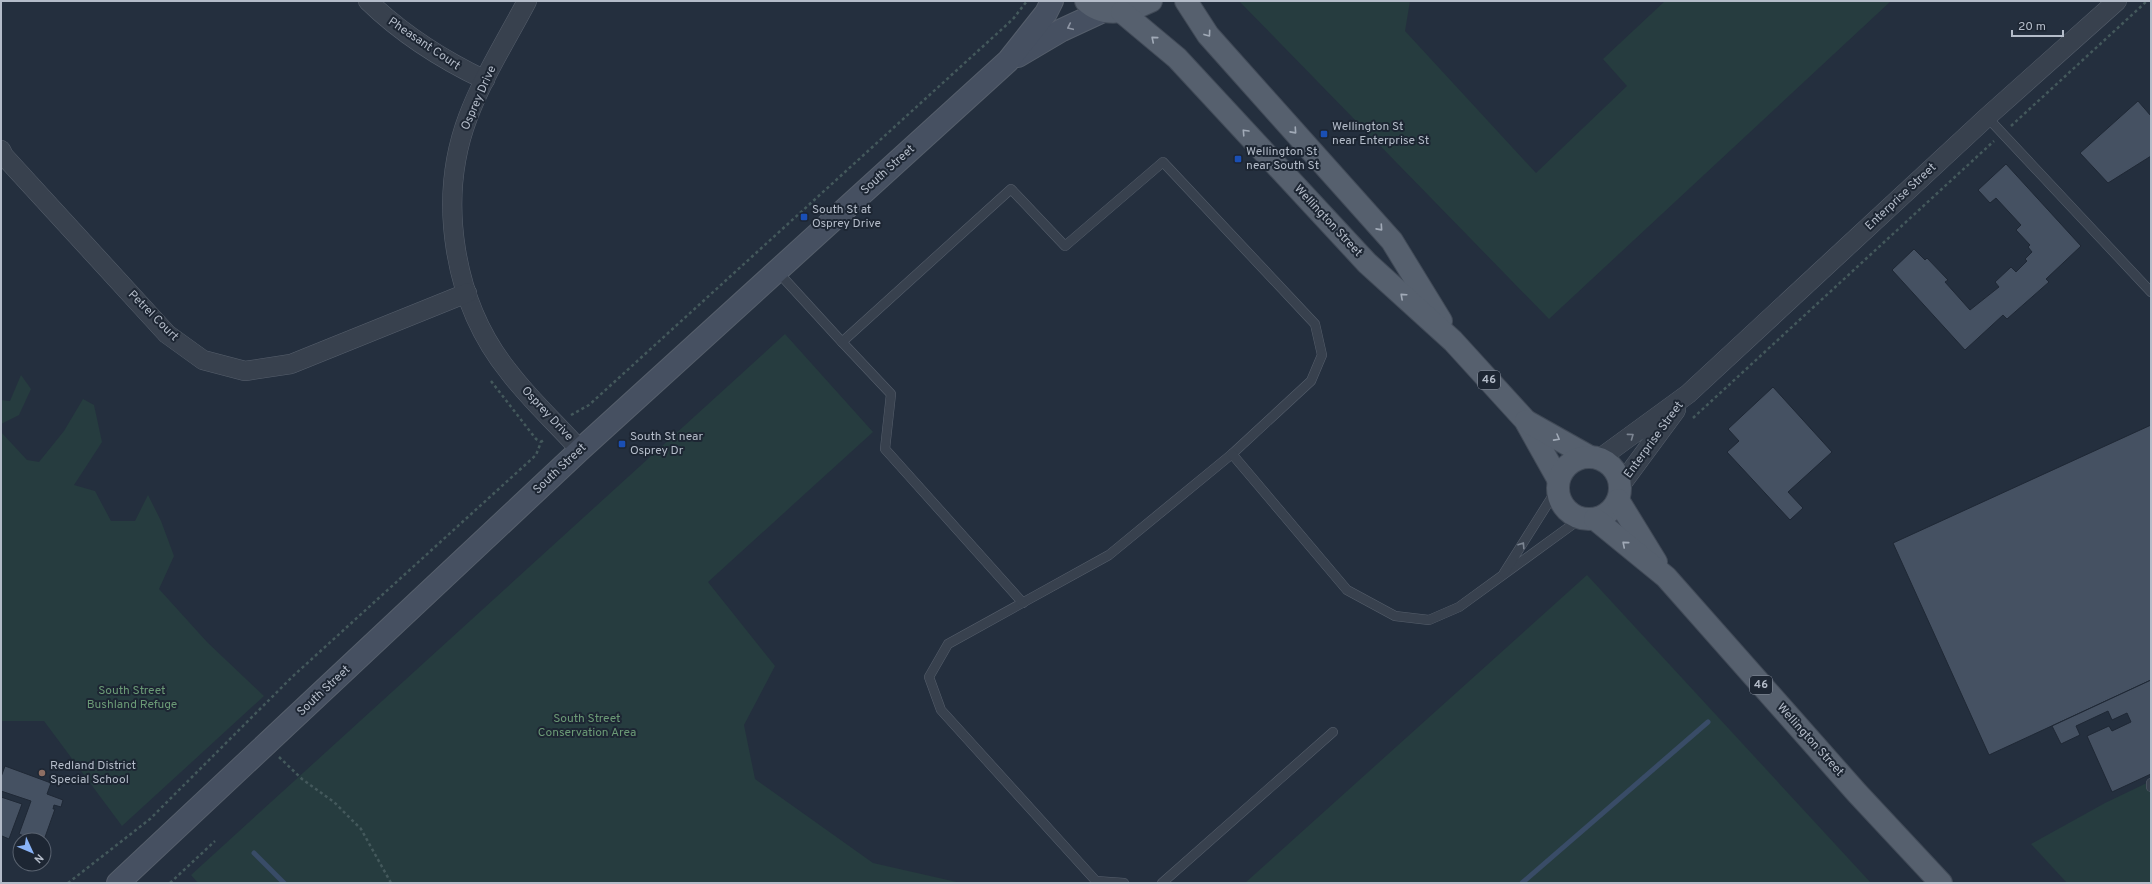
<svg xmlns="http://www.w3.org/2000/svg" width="2152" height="884" viewBox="0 0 2152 884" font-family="Overpass,sans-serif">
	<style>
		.green { fill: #263c3f }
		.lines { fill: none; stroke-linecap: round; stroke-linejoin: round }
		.stream { stroke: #394c67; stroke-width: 5 }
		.building { fill: #455162; stroke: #1f2835 }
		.lane-casing { stroke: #565f6c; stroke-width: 10 }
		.street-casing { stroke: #565f6c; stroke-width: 20 }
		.secondary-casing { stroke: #565f6c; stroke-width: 24 }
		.primary-casing { stroke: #414a57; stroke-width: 24 }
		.path { stroke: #44595c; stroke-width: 2.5; stroke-dasharray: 3 3; stroke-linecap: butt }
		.lane { stroke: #38414e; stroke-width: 9 }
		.street { stroke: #38414e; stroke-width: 19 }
		.secondary { stroke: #465061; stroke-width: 22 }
		.primary { stroke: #56606e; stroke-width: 22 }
		.oneway { stroke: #8e96a5 }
		.oneway2 { stroke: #a1aab7 }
		.oneway3 { stroke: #7c8592 }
		.transit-dot { fill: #1a4fb4; stroke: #1d2633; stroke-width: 1.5 }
		.education-dot { fill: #8d6e63; stroke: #1d2633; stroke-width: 1.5 }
		.labels { text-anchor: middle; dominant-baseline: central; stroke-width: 4; stroke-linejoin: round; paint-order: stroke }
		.shield { fill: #1d2633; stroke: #878f9c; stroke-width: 1 }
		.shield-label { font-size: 11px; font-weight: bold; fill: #b4bcc9 }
		.street-label { font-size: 12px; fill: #b4bcc9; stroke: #1d2633 }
		.poi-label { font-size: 12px; fill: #b4bcc9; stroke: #1d2633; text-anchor: start }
		.park-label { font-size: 12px; fill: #6b9a76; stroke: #1d2633 }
	</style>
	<rect width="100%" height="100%" fill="#242f3e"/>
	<g class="green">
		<polygon points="1239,1 1410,1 1405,31 1536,173 1627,86 1603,59 1665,1 1891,1 1549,319"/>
		<polygon points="785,334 873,432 708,582 775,666 744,725 755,779 873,863 961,883 198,883 191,875"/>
		<polygon points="21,375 31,389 19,415 1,424 1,400 10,401"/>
		<polygon points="83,399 94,405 102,442 74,485 95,491 111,521 135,521 148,495 161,521 174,556 159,589 207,642 264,696 122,826 44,721 1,721 1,432 27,460 39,462 64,431"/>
		<polygon points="1587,575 1871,883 1245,883"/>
		<polygon points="2151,781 2151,883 2067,883 2031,844 2105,803"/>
	</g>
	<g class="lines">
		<g class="stream">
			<polyline points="254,853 284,883"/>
			<polyline points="1522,883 1708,722"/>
		</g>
	</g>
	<g class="building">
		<polygon points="2138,101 2151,116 2151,156 2108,183 2080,153"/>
		<polygon points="2006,164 2081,246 2046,279 2049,282 2007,319 2003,315 1965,350 1892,270 1914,249 1925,260 1927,258 1948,280 1945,282 1970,310 1999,287 1995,282 2011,267 2016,272 2027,261 2025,259 2032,252 2028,247 2030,245 2016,230 2021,225 1996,198 1990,203 1978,190"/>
		<polygon points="1773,387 1832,452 1788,492 1803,508 1790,520 1727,452 1739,441 1728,429"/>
		<polygon points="2151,425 2151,680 1989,755 1893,543"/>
		<polygon points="2151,680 2151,774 2112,792 2087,736 2109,726 2112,731 2131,722 2127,713 2112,720 2108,711 2076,726 2080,735 2061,744 2052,726"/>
		<polygon points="5,766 51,783 47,794 63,800 61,807 54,805 53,809 55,809 44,840 34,840 19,834 31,801 1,791 1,777"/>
		<polygon points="1,797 22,804 9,839 2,836 1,839"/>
	</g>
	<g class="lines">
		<defs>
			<g id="lane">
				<polyline points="1987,117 2151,292"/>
				<polyline points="777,271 842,342 1011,189 1065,246 1163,162 1315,324 1322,355 1311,381 1232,454 1109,555 948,644 929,677 941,710 1096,881 1124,883"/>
				<polyline points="842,342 891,394 885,449 1023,603"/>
				<polyline points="1232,454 1347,590 1395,616 1429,620 1459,607 1580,519"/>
				<polyline points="1504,573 1557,489"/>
				<polyline points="2151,783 2151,787"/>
				<polyline points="1162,883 1333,732"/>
			</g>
			<g id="street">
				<path d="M368,1c34,33 75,59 117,79"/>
				<path d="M527,1c-20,38 -44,76 -59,116 -31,82 -15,186 41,255 21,28 48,52 71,78"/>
				<polyline points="1,150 4,156 167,334 203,360 245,371 291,364 467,293"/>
				<polyline points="1599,459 1688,394 1987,117 2117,1"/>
				<polyline points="1620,486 1676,410"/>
			</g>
			<g id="secondary">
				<polyline points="1018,56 1062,30 1105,10"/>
				<polyline points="118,883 580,450 1008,61 1046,13 1052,1"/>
			</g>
			<g id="primary">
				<path d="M1086,1c19,18 45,10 65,0"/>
				<polyline points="1186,1 1208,35 1392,241 1441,321"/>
				<polyline points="1122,12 1177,58 1367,263 1453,341 1525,420 1558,479"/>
				<polyline points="1526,421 1590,457"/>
				<circle cx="1589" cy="488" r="31"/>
				<polyline points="1618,500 1656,562"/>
				<polyline points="1595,519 1666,577 1857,793 1941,883"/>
			</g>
		</defs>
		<use href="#lane" class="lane-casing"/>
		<use href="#street" class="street-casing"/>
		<use href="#secondary" class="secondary-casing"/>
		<use href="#primary" class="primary-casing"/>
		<g class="path">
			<polyline points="2011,126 2147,1"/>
			<polyline points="491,381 536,439 541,442"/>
			<polyline points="571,415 589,405 1013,19 1027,1"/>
			<polyline points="1693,418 1994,141"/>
			<polyline points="279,757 302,779 334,802 361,829 391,883"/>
			<polyline points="68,883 150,819 292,677 536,455 541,442 545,439"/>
			<polyline points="170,883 215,841"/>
		</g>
		<use href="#lane" class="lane"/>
		<use href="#street" class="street"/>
		<use href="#secondary" class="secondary"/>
		<use href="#primary" class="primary"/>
	</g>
	<defs><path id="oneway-chevron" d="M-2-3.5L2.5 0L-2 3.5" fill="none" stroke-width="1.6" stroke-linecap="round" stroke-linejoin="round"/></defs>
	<use class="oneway" href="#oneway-chevron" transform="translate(1070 27) rotate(155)"/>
	<g class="oneway2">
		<use href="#oneway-chevron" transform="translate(1208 34) rotate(54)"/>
		<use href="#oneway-chevron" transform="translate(1154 39) rotate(-140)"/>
		<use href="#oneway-chevron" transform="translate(1294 131) rotate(48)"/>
		<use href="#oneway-chevron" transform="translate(1245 132) rotate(-133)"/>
		<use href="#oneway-chevron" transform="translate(1380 228) rotate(48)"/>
		<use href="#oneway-chevron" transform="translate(1403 296) rotate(-138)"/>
		<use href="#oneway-chevron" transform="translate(1557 438) rotate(29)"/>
		<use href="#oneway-chevron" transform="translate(1625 544) rotate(-140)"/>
	</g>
	<g class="oneway3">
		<use href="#oneway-chevron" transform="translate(1631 436) rotate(-36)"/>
		<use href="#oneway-chevron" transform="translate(1522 545) rotate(-57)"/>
	</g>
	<g class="transit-dot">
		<rect x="1320" y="130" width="8" height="8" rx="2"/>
		<rect x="1234" y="155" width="8" height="8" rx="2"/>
		<rect x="800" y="213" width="8" height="8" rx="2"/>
		<rect x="618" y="440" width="8" height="8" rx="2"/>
	</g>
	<circle class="education-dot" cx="42" cy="773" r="4"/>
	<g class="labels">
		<g class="shield">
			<rect x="1478" y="371" width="22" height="18" rx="3"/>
			<rect x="1750" y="676" width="22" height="18" rx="3"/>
		</g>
		<g class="shield-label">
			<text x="1489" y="380">46</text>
			<text x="1761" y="685">46</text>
		</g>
		<g class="street-label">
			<text transform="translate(424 44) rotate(34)">Pheasant Court</text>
			<text transform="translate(479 98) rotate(-66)">Osprey Drive</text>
			<text transform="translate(888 170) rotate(-42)">South Street</text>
			<text transform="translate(1901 197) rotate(-43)">Enterprise Street</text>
			<text transform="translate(1328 221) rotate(47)">Wellington Street</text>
			<text transform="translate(153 316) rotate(45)">Petrel Court</text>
			<text transform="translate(547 414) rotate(47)">Osprey Drive</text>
			<text transform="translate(1654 440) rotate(-54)">Enterprise Street</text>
			<text transform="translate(560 469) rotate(-43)">South Street</text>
			<text transform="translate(324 691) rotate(-43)">South Street</text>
			<text transform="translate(1810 740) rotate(48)">Wellington Street</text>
		</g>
		<g class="poi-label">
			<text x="1332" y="127">Wellington St<tspan x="1332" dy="14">near Enterprise St</tspan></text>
			<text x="1246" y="152">Wellington St<tspan x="1246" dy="14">near South St</tspan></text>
			<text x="812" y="210">South St at<tspan x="812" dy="14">Osprey Drive</tspan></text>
			<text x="630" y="437">South St near<tspan x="630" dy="14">Osprey Dr</tspan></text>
			<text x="50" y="766">Redland District<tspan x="50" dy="14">Special School</tspan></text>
		</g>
		<g class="park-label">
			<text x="132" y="691">South Street<tspan x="132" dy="14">Bushland Refuge</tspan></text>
			<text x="587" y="719">South Street<tspan x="587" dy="14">Conservation Area</tspan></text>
		</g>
	</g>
	<rect width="2152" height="884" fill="none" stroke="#b4bcc9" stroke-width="4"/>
	<g transform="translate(32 852) rotate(134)"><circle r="19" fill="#1d2633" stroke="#59626f"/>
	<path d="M0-3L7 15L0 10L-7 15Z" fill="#8ab4f8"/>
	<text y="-6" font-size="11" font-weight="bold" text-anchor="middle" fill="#b4bcc9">N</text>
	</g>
	<path d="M2012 30v6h51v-6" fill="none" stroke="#b4bcc9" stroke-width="2"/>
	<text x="2018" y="30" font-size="12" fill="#b4bcc9" stroke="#1d2633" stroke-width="3" paint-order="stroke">20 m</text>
</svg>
